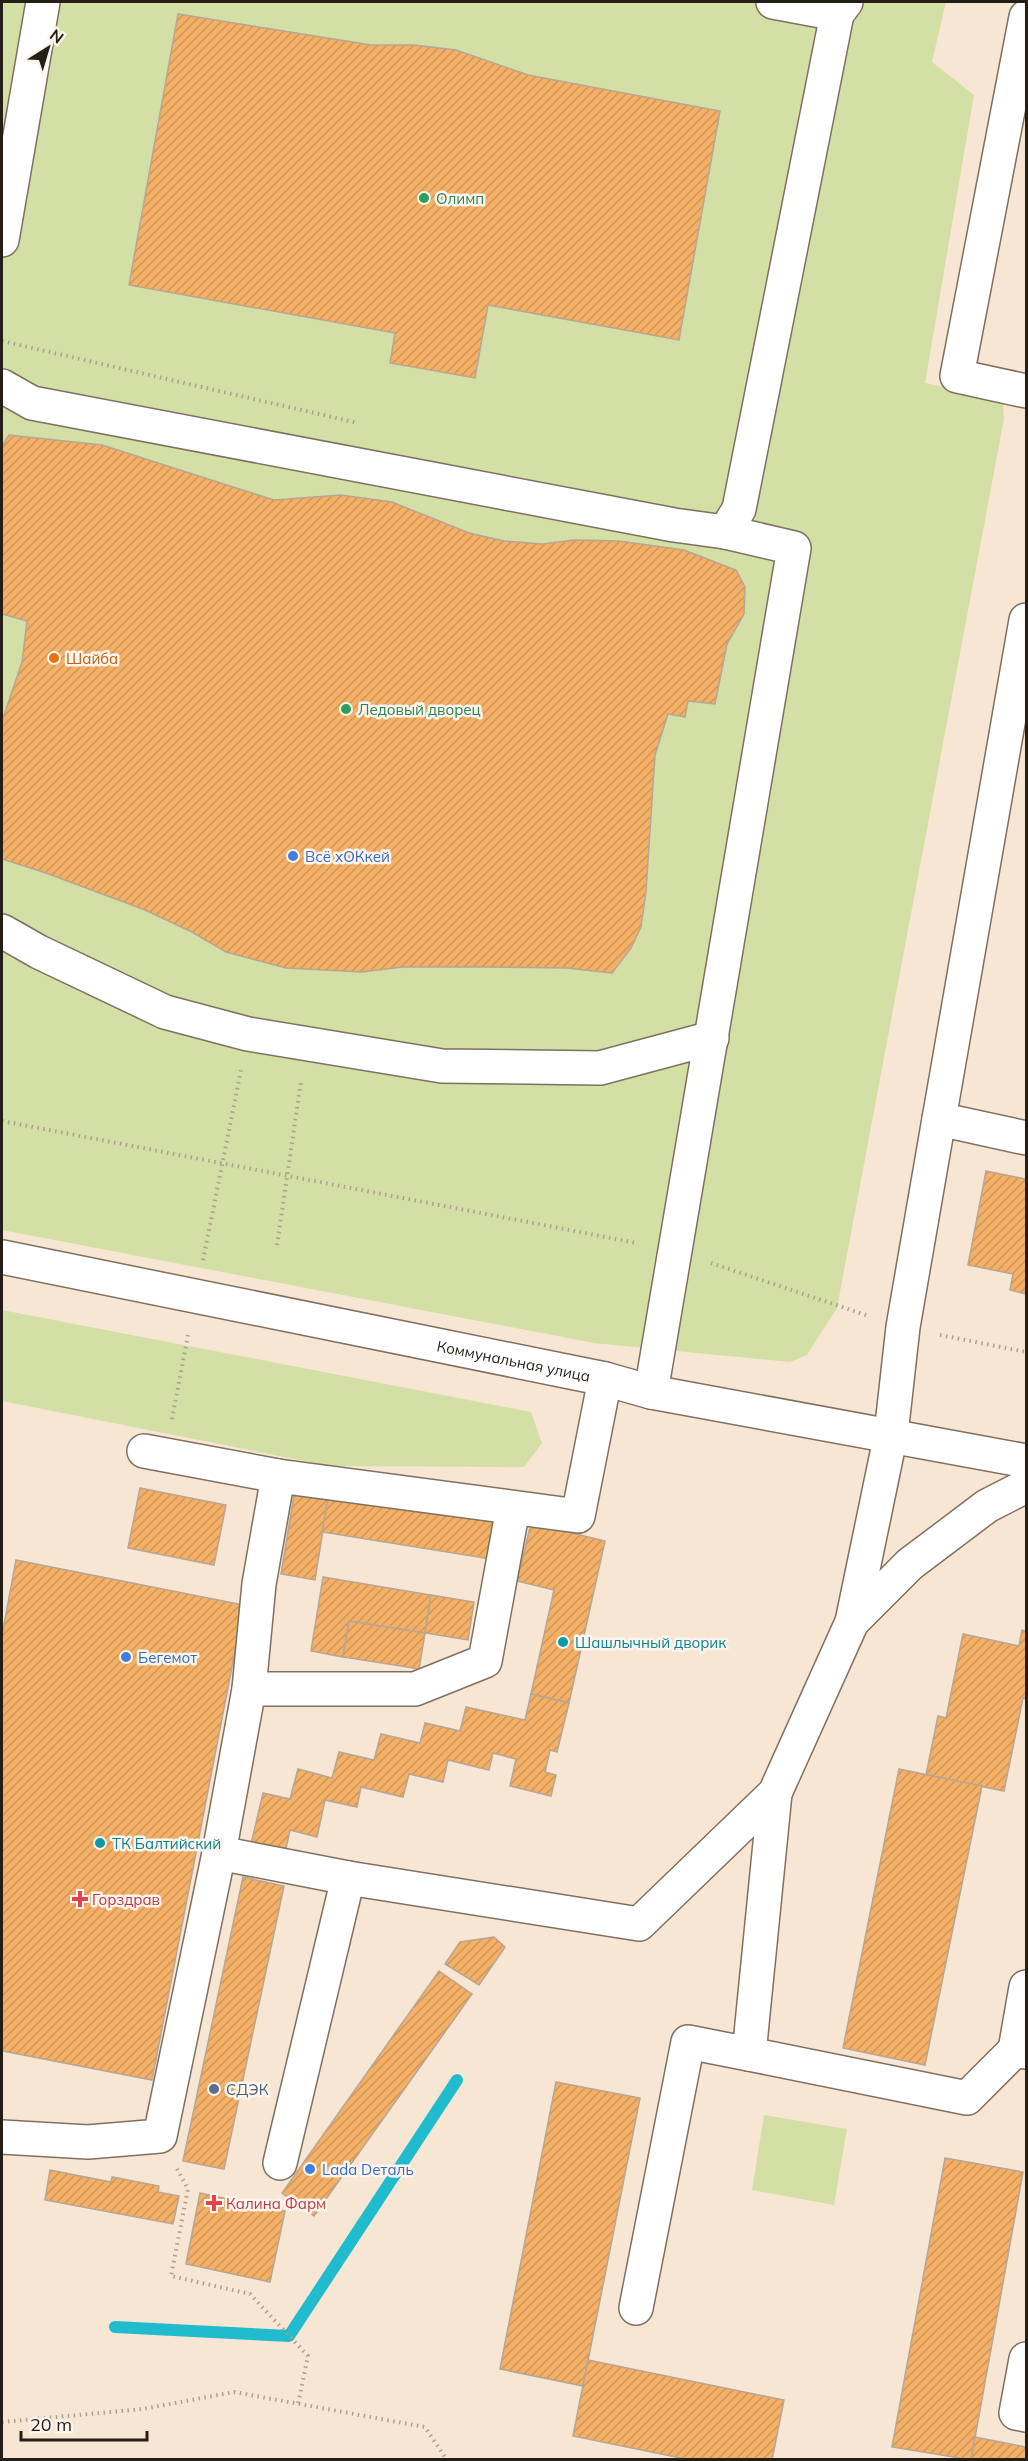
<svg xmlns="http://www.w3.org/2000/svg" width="1028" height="2461" viewBox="0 0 1028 2461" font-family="Mulish,sans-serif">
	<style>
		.green { fill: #d3dfa5 }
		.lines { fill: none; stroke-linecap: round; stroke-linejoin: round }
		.stream { stroke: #20bcce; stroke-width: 12 }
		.building { fill: url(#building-hatch); stroke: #b7a695; stroke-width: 1.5 }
		.minor-casing { stroke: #807060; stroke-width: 36 }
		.path { stroke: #ac9e90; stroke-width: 4; stroke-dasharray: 1.5 4.5; stroke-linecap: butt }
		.minor { stroke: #fff; stroke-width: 33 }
		.leisure-dot { fill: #2e9e5b; stroke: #fcf5ee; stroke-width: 2 }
		.food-dot { fill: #e8710a; stroke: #fcf5ee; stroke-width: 2 }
		.shop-dot { fill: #3f7fe0; stroke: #fcf5ee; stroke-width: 2 }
		.culture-dot { fill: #0f9aa8; stroke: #fcf5ee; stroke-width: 2 }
		.health-dot { fill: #e0444e; stroke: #fcf5ee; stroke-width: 2 }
		.service-dot { fill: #5c6f8a; stroke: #fcf5ee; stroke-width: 2 }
		.labels { text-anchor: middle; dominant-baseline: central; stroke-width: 5; stroke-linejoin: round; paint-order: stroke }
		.leisure-label { font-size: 15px; fill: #27864d; stroke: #fcf5ee; text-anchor: start }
		.food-label { font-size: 15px; fill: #c56008; stroke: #fcf5ee; text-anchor: start }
		.shop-label { font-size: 15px; fill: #366cbe; stroke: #fcf5ee; text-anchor: start }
		.street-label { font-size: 15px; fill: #241e17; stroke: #fcf5ee }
		.culture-label { font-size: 15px; fill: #0d838f; stroke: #fcf5ee; text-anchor: start }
		.health-label { font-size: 15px; fill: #be3a42; stroke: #fcf5ee; text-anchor: start }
		.service-label { font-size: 15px; fill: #4e5e75; stroke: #fcf5ee; text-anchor: start }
	</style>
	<defs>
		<pattern id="building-hatch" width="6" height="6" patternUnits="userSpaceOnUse" patternTransform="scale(1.5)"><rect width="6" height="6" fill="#f3b066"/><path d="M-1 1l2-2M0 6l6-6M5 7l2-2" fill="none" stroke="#d09758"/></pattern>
	</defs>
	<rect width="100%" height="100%" fill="#f8e6d4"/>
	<g class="green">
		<polygon points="2,2 946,2 932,62 974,95 925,383 1003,399 1004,419 837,1308 807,1355 790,1362 594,1343 2,1230"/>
		<polygon points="2,1310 531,1412 542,1443 524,1467 330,1466 2,1401"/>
		<polygon points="764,2115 847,2129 834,2205 752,2190"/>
	</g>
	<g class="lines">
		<polyline class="stream" points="115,2327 289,2336 457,2080"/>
	</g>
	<g class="building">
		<polygon points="178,14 371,45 414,45 456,50 528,75 720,111 679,340 488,305 475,378 390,363 395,333 129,285"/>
		<polygon points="9,435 102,445 274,500 341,495 392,502 469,533 504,541 542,544 574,540 619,541 684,550 736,570 745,587 744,614 727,644 715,704 688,701 685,717 668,714 655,755 646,891 641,927 631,948 612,973 566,968 482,967 403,967 362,972 286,968 226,952 192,932 145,910 46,873 2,859 2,721 22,662 27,621 2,614 2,446"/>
		<polygon points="986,1171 1026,1179 1026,1294 1010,1290 1013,1274 968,1265"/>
		<polygon points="140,1488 226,1505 214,1565 128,1548"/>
		<polygon points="295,1488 329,1493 315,1580 281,1574"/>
		<polygon points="329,1493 496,1521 490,1559 322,1532"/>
		<polygon points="531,1523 605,1541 569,1703 531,1694 554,1590 517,1581"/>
		<polygon points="16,1560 244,1605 152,2080 2,2051 2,1635"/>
		<polygon points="323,1577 431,1595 425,1633 349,1621 343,1657 311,1651"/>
		<polygon points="431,1595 474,1602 468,1640 425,1633"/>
		<polygon points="349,1621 425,1633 419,1669 343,1657"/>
		<polygon points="1022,1630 1026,1631 1026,1699 1023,1698 1004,1791 926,1775 938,1716 946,1718 963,1634 1019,1646"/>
		<polygon points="531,1694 569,1703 557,1752 550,1750 545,1772 556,1775 551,1796 510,1786 516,1759 493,1753 489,1770 448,1760 443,1782 409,1774 403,1797 361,1787 357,1807 325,1800 317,1837 290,1830 285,1853 251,1844 263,1793 290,1799 298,1769 332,1778 339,1752 374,1760 381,1734 420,1743 425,1723 460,1731 466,1707 525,1720"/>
		<polygon points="899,1769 982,1786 925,2065 843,2048"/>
		<polygon points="243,1877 284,1886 224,2169 183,2161"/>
		<polygon points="494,1937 505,1947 479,1985 445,1964 460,1942"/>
		<polygon points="439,1971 472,1994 314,2216 282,2193"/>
		<polygon points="556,2082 640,2098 583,2386 500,2369"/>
		<polygon points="945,2158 1023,2172 971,2460 892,2447"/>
		<polygon points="50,2170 111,2182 112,2177 159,2186 158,2192 179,2196 173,2224 45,2200"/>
		<polygon points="200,2193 285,2211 270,2282 186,2264"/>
		<polygon points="588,2360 784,2400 772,2460 690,2460 573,2436"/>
		<polygon points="975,2437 1026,2447 1026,2460 971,2460"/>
	</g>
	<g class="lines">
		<defs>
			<g id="minor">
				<polyline points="773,2 837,14"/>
				<polyline points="1026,17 957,376 1026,391"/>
				<polyline points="2,240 43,2"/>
				<polyline points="2,386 32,403 674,525 725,532 794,548 651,1392"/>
				<polyline points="725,532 739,509 837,14 846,2"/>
				<polyline points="2,931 39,952 165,1012 248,1034 442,1066 600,1068 712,1038"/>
				<polyline points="939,1119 1026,620"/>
				<path id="s1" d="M2,1257l603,122 46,13 375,69"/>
				<polyline points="144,1451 278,1476"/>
				<polyline points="852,1622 910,1564 987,1506 1026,1486"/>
				<polyline points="249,1689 415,1689 485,1661 513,1508"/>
				<polyline points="219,1853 249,1689 259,1584 278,1476 578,1516 605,1379"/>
				<polyline points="1026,1987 1015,2050 1026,2052"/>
				<polyline points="749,2054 967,2098 1015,2050"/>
				<polyline points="2,2137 88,2142 160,2136 219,1853 348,1878"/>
				<polyline points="280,2163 348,1878 639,1924 775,1793 852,1622 891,1434 903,1327 939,1119 1026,1138"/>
				<polyline points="636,2308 688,2042 749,2054 775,1793"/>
				<polyline points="1026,2359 1016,2413 1026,2415"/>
			</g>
		</defs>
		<use href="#minor" class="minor-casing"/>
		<g class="path">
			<polyline points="2,341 358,423"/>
			<polyline points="2,1121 637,1243"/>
			<polyline points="277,1245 301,1081"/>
			<polyline points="203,1260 241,1070"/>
			<polyline points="711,1263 866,1315"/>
			<polyline points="940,1335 1026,1352"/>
			<polyline points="172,1419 188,1335"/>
			<polyline points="177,2169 188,2189 171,2276 250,2294 308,2356 298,2404"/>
			<polyline points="2,2422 143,2409 234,2392 425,2427 447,2460"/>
		</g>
		<use href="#minor" class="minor"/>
	</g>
	<g class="leisure-dot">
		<circle cx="424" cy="198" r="6"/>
		<circle cx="346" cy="709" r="6"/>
	</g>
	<circle class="food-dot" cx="54" cy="658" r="6"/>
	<g class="shop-dot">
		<circle cx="293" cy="856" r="6"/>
		<circle cx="126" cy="1657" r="6"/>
		<circle cx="310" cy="2169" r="6"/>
	</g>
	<g class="culture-dot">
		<circle cx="563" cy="1642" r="6"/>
		<circle cx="100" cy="1843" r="6"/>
	</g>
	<g class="health-dot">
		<path d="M77 1890h6v6h6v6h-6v6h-6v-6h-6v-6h6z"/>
		<path d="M211 2194h6v6h6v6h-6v6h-6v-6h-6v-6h6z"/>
	</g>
	<circle class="service-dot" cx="214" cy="2089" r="6"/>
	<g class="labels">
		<g class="leisure-label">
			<text x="436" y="198">Олимп</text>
			<text x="358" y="709">Ледовый дворец</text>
		</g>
		<g class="food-label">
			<text x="66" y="658">Шайба</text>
		</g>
		<g class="shop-label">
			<text x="305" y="856">Всё хОКкей</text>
			<text x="138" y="1657">Бегемот</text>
			<text x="322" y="2169">Lada Dеталь</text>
		</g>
		<g class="street-label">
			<text stroke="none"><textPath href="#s1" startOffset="522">Коммунальная улица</textPath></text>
		</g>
		<g class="culture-label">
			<text x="575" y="1642">Шашлычный дворик</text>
			<text x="112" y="1843">ТК Балтийский</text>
		</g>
		<g class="health-label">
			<text x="92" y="1899">Горздрав</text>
			<text x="226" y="2203">Калина Фарм</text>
		</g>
		<g class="service-label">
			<text x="226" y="2089">СДЭК</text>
		</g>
	</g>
	<rect width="1028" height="2461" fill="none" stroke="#241e17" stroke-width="6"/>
	<g transform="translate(48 48) rotate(37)" stroke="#fcf5ee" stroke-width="4.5" paint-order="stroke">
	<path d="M0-4.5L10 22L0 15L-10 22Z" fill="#241e17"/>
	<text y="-9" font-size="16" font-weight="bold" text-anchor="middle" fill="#241e17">N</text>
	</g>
	<path d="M21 2431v9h126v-9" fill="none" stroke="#241e17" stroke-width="3"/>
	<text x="30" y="2431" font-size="18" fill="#241e17" stroke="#fcf5ee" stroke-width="4.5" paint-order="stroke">20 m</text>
</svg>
